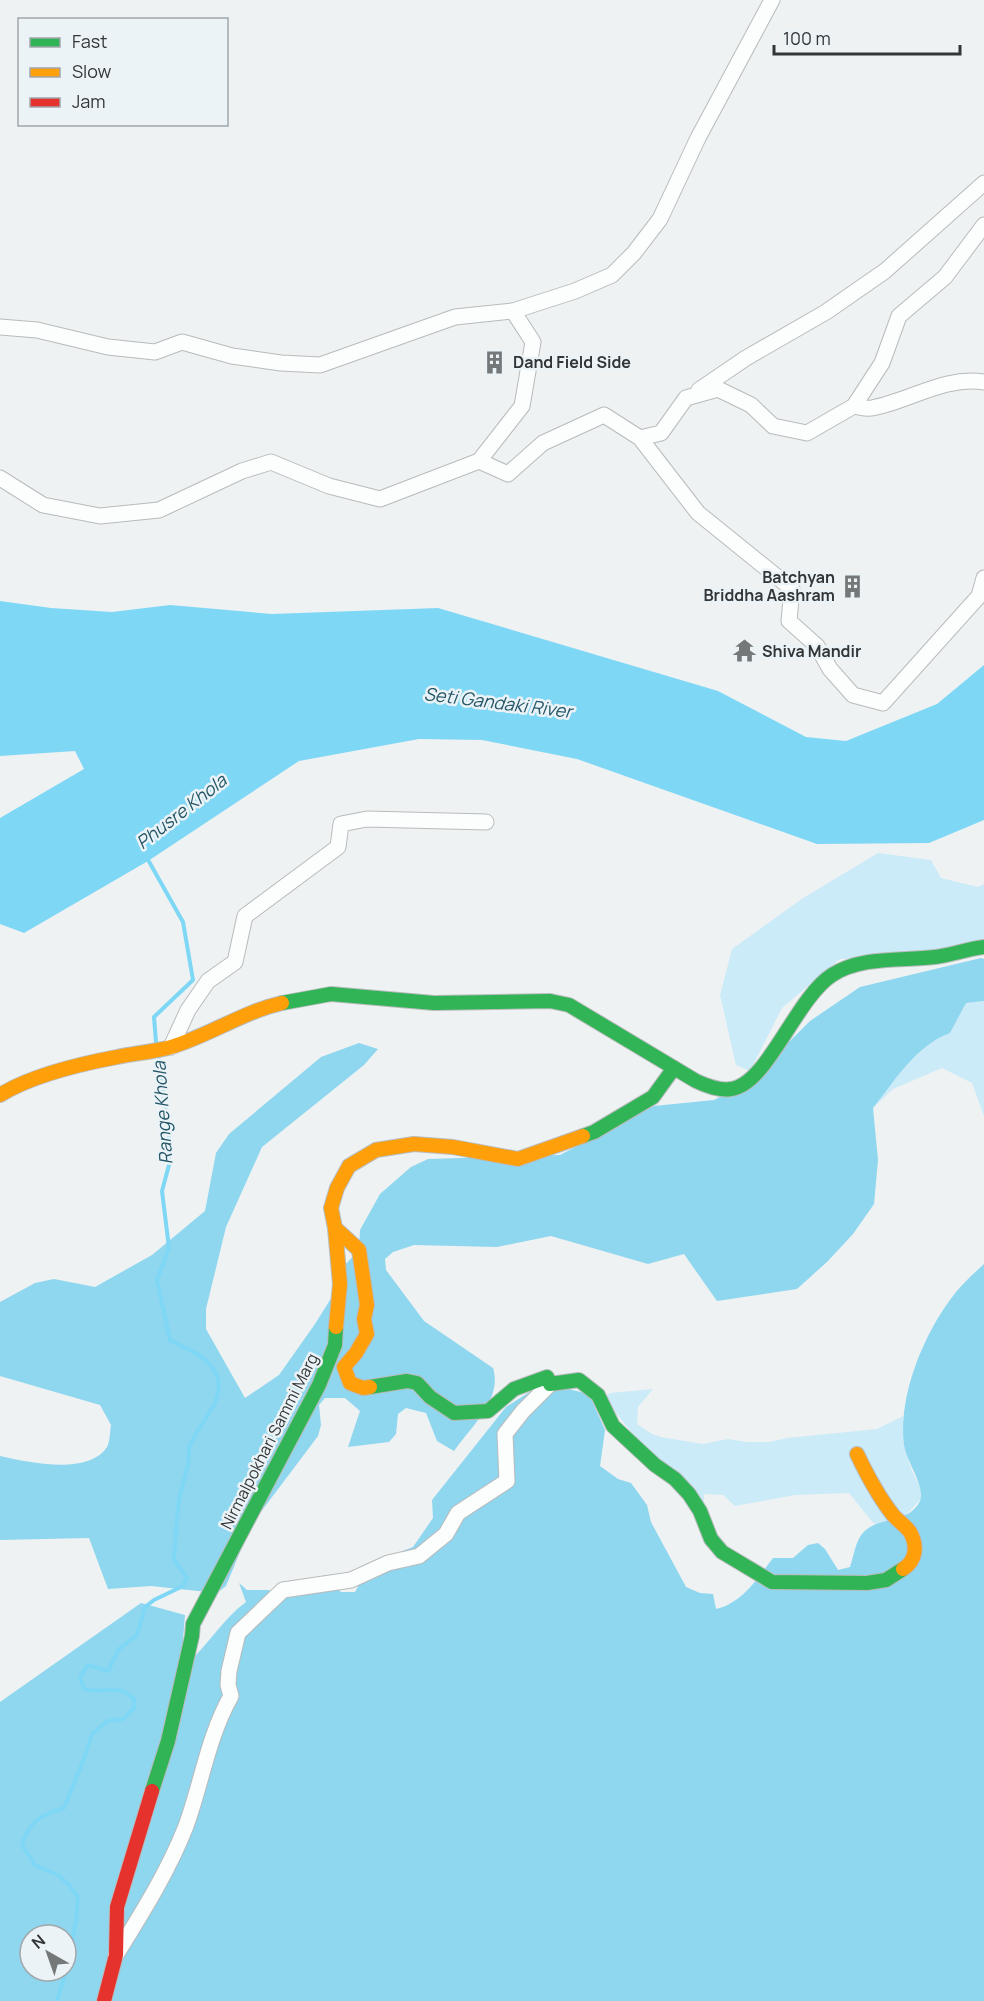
<svg xmlns="http://www.w3.org/2000/svg" width="984" height="2001" viewBox="0 0 984 2001" font-family="Manrope,sans-serif">
	<style>
		.green { fill: #ccebf8 }
		.forest { fill: #8fd6ef; fill-rule: evenodd }
		.water { fill: #7fd7f6 }
		.lines { fill: none; stroke-linecap: round; stroke-linejoin: round }
		.stream { stroke: #7fd7f6; stroke-width: 4 }
		.street-casing { stroke: #b8bbbc; stroke-width: 17 }
		.fast-casing { stroke: #b8bbbc; stroke-width: 16 }
		.slow-casing { stroke: #b8bbbc; stroke-width: 16 }
		.jam-casing { stroke: #b8bbbc; stroke-width: 16 }
		.street { stroke: #fcfdfd; stroke-width: 15 }
		.fast { stroke: #30b455; stroke-width: 14 }
		.slow { stroke: #ff9f0a; stroke-width: 14 }
		.jam { stroke: #e5322d; stroke-width: 14 }
		.labels { text-anchor: middle; dominant-baseline: central; stroke-width: 5; stroke-linejoin: round; paint-order: stroke }
		.poi-label { font-size: 16px; font-weight: bold; fill: #333637; stroke: #ebf3f6; text-anchor: start }
		.street-label { font-size: 16px; fill: #333637; stroke: #ebf3f6 }
		.water-label { font-size: 18px; font-style: italic; fill: #245668; stroke: #ebf3f6 }
	</style>
	<rect width="100%" height="100%" fill="#eef2f3"/>
	<g class="green">
		<polygon points="878,853 931,860 941,878 978,887 984,884 984,942 946,955 840,959 782,1008 750,1071 736,1065 720,995 732,949 803,898"/>
		<path d="M984,1001v115l-12,-33 -30,-15 -49,21 -20,19c22,-27 42,-62 77,-75l16,-30z"/>
		<polygon points="653,1389 638,1407 637,1424 652,1434 661,1437 703,1444 728,1439 747,1442 770,1442 787,1438 877,1429 903,1416 904,1447 912,1471 921,1489 921,1499 906,1515 874,1524 849,1493 795,1495 735,1506 723,1495 704,1494 704,1512 659,1466 603,1397 611,1393"/>
	</g>
	<g class="forest">
		<path d="M981,958l3,1v42l-18,2 -16,30c-35,13 -55,48 -77,75l5,52 -4,44 -21,30 -25,27 -31,28 -80,12 -33,-47 -36,10 -97,-28 -54,11 -83,-2 -21,7 -8,7 1,11 38,51 69,47c10,31 -23,60 -39,83l-17,-10 -11,-28 -20,-5 -8,6 -2,20 -7,8 -41,5 12,-36 -15,-13h-20l-6,7 2,20 -3,11 -67,89 -25,61 -9,7 -66,-7 -43,3 -19,-51 -89,2v-84c27,6 88,20 107,-9 3,-5 3,-16 4,-22l-11,-20 -100,-29v-74l35,-19 19,-4 41,8 57,-32 53,-44 11,-58 13,-19 92,-77 38,-14 19,6 -14,16 -102,82 -36,80 -20,82v20l39,69 34,-23 36,-51 25,-40 4,-18 15,-16 1,-20 20,-36 31,-27 17,-8 132,-4 94,-49 60,-6 36,-19 60,-60 50,-34z"/>
		<path d="M984,1264v737h-984v-299l141,-99 44,12 -2,24 8,21c19,-18 33,-42 55,-58l-7,-19 8,7h21l15,5 43,-16 15,13h14l15,-28 43,-17 20,-29 -1,-18 74,-93 25,-16 29,-4 29,7 16,36 -5,36 18,13 13,4 16,22 4,17 35,65 14,6 13,1 3,15c26,-6 42,-31 57,-51h20l15,-13 10,-2 7,6 13,21 12,-3c3,-9 5,-22 10,-30 14,-23 48,-11 60,-36 6,-14 -14,-40 -16,-56 -6,-47 18,-107 46,-145 9,-13 22,-25 34,-36zM30,1935h36v36h-36z"/>
	</g>
	<polygon class="water" points="0,601 51,608 112,612 170,605 272,614 438,608 718,691 806,737 846,741 937,704 984,665 984,820 929,843 817,844 577,759 482,740 419,739 299,761 148,861 24,933 0,924 0,818 84,769 75,751 0,756"/>
	<g class="lines">
		<g class="stream">
			<polyline points="147,858 183,922 193,980 154,1017 156,1042"/>
			<path d="M66,1970l10,-48 2,-25 -8,-11 -12,-11 -23,-10 -13,-20c8,-25 19,-30 42,-37l20,-49 8,-25 16,-13 15,-2 11,-11v-9c-17,-17 -30,-4 -50,-10l-4,-12 8,-12 20,6 11,-22 18,-14 8,-28 9,-7 29,-14 4,-8 -13,-18c1,-20 3,-40 5,-60 2,-12 7,-24 9,-36 1,-6 0,-12 2,-18 7,-21 33,-41 28,-66 -5,-23 -31,-30 -48,-40l-13,-60 12,-32 -7,-57 7,-26v-31l-11,-79"/>
			<polyline points="57,2001 66,1971"/>
		</g>
		<defs>
			<g id="street">
				<polyline points="0,327 37,330 108,347 155,352 182,342 232,356 281,363 320,365 455,317 513,311 575,291 612,275 634,253 660,219 698,138 772,0"/>
				<polyline points="699,390 746,358 826,312 885,271 984,183"/>
				<path d="M854,406c6,1 13,3 18,2 38,-7 72,-32 112,-26"/>
				<polyline points="640,438 661,433 686,398 718,389 751,405 773,426 807,433 854,406 882,363 899,316 945,277 984,225"/>
				<polyline points="479,461 508,474 543,443 604,415 640,438 698,513 792,589 789,621 817,646 830,669 853,695 883,703 979,596 984,578"/>
				<polyline points="0,478 43,505 100,516 159,510 242,471 271,462 329,486 380,499 479,461 522,406 533,342 513,311"/>
				<polyline points="171,1047 188,1010 208,981 235,962 245,916 338,847 341,824 367,819 486,822"/>
				<path d="M116,1955c26,-42 52,-83 70,-129 16,-44 22,-89 45,-130l-3,-11 1,-14 9,-38 45,-43 68,-10 37,-17 31,-7 27,-22 12,-21 49,-32 -2,-47 18,-23 27,-27"/>
			</g>
			<g id="fast">
				<path d="M282,1003l49,-9 103,9 116,-2 19,4 127,76c11,5 23,10 35,8 36,-4 65,-91 101,-114 30,-19 69,-14 103,-18 16,-2 32,-8 49,-10"/>
				<polyline points="583,1136 594,1132 653,1097 674,1068"/>
				<polyline points="370,1387 407,1381 417,1383 430,1397 454,1413 488,1411 514,1389 547,1377 550,1384 579,1380 598,1395 613,1426 655,1465 675,1479 689,1494 700,1511 711,1539 722,1552 772,1582 867,1583 886,1580 903,1569"/>
				<polyline points="152,1791 168,1741 192,1636 193,1624 319,1385 335,1345 336,1327"/>
			</g>
			<g id="slow">
				<path d="M0,1095c32,-20 80,-31 117,-38 18,-4 37,-5 54,-10 39,-12 72,-35 111,-44"/>
				<polyline points="335,1228 359,1250 367,1305 364,1319 367,1334 356,1353 344,1367 350,1383 363,1388 370,1387"/>
				<polyline points="336,1327 340,1284 335,1228 331,1208 337,1188 349,1166 376,1150 414,1144 453,1147 518,1159 583,1136"/>
				<path d="M857,1454c10,21 21,42 36,61 5,6 13,11 17,17 8,14 6,29 -7,37"/>
			</g>
			<polyline id="jam" points="104,2001 116,1955 117,1907 152,1791"/>
		</defs>
		<use href="#street" class="street-casing"/>
		<use href="#fast" class="fast-casing"/>
		<use href="#slow" class="slow-casing"/>
		<use href="#jam" class="jam-casing"/>
		<use href="#street" class="street"/>
		<use href="#fast" class="fast"/>
		<use href="#slow" class="slow"/>
		<use href="#jam" class="jam"/>
	</g>
	<defs>
		<symbol id="building-bare" viewBox="-9 -9 18 18"><path d="M-4-6H4V6H1V3H-1V6H-4ZM-2.5-4.3h1.7v1.8h-1.7ZM.8-4.3h1.7v1.8H.8ZM-2.5-1h1.7V.8h-1.7ZM.8-1h1.7V.8H.8Z" fill="#747879" stroke="#ebf3f6" stroke-width="2.5" paint-order="stroke"/></symbol>
		<symbol id="temple-bare" viewBox="-9 -9 18 18"><path d="M0-6L5-2H3V0L6.5 2.5H4V6H1.5V3h-3V6H-4V2.5H-6.5L-3 0V-2H-5Z" fill="#747879" stroke="#ebf3f6" stroke-width="2.5" paint-order="stroke"/></symbol>
	</defs>
	<g fill-rule="evenodd">
		<use href="#building-bare" x="478" y="346" width="33" height="33"/>
		<use href="#building-bare" x="836" y="570" width="33" height="33"/>
		<use href="#temple-bare" x="728" y="634" width="33" height="33"/>
	</g>
	<g class="labels">
		<g class="poi-label">
			<text x="513" y="362">Dand Field Side</text>
			<text x="835" y="577" text-anchor="end">Batchyan<tspan x="835" dy="18">Briddha Aashram</tspan></text>
			<text x="762" y="651">Shiva Mandir</text>
		</g>
		<g class="street-label">
			<text transform="translate(269 1441) rotate(-63)">Nirmalpokhari Sammi Marg</text>
		</g>
		<g class="water-label">
			<text transform="translate(498 702) rotate(7)">Seti Gandaki River</text>
			<text transform="translate(181 811) rotate(-38)">Phusre Khola</text>
			<text transform="translate(162 1113) rotate(-94)">Range Khola</text>
		</g>
	</g>
	<rect x="18" y="18" width="210" height="108" fill="#ebf3f6" stroke="#a1a7aa" stroke-width="1.5"/>
	<rect x="30" y="38" width="30" height="9" fill="#30b455" stroke="#a1a7aa" stroke-width="1.5"/>
	<text x="72" y="48" font-size="18" fill="#333637">Fast</text>
	<rect x="30" y="68" width="30" height="9" fill="#ff9f0a" stroke="#a1a7aa" stroke-width="1.5"/>
	<text x="72" y="78" font-size="18" fill="#333637">Slow</text>
	<rect x="30" y="98" width="30" height="9" fill="#e5322d" stroke="#a1a7aa" stroke-width="1.5"/>
	<text x="72" y="108" font-size="18" fill="#333637">Jam</text>
	<g transform="translate(48 1953) rotate(320)"><circle r="28" fill="#ebf3f6" stroke="#a1a7aa" stroke-width="1.5"/>
	<path d="M0-4.5L10 22L0 15L-10 22Z" fill="#747879"/>
	<text y="-9" font-size="16" font-weight="bold" text-anchor="middle" fill="#333637">N</text>
	</g>
	<path d="M774 45v9h186v-9" fill="none" stroke="#333637" stroke-width="3"/>
	<text x="783" y="45" font-size="18" fill="#333637" stroke="#ebf3f6" stroke-width="4.5" paint-order="stroke">100 m</text>
</svg>
